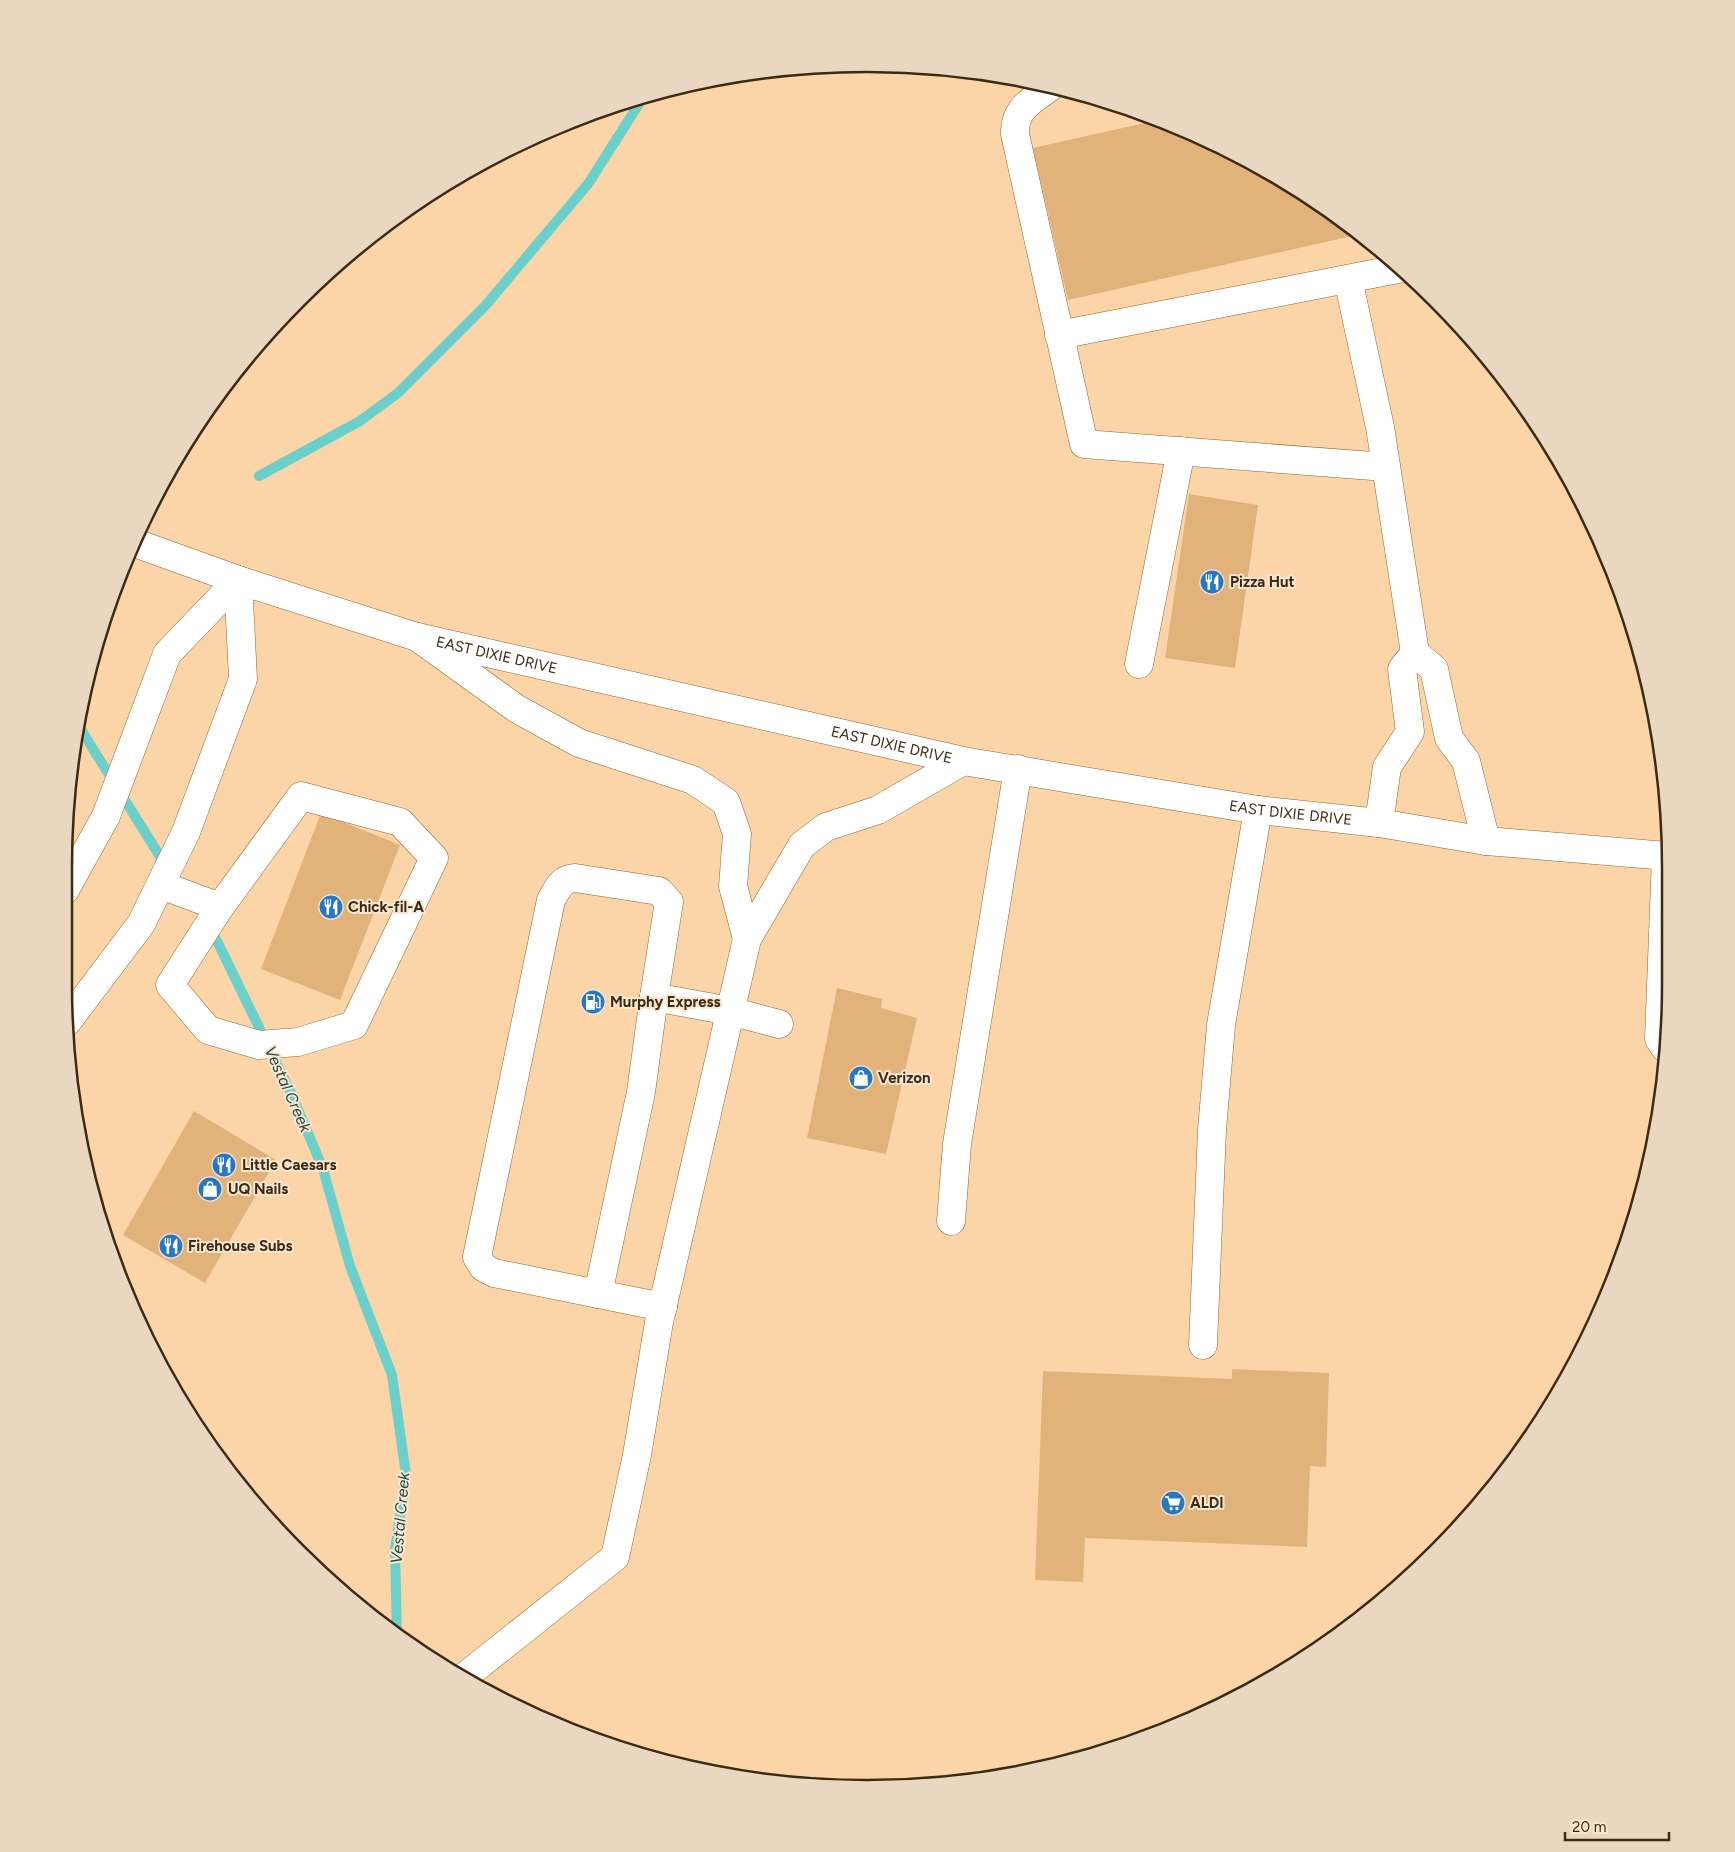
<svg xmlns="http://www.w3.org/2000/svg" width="1735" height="1852" viewBox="0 0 1735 1852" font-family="Figtree,sans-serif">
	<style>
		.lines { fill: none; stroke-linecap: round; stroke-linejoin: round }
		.stream { stroke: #6bcfcb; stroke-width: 10 }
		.building { fill: #e1b37b }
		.minor-casing { stroke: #8e642d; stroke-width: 29 }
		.major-casing { stroke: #8e642d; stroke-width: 29 }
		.minor { stroke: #fff; stroke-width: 28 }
		.major { stroke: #fff; stroke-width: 28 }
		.labels { text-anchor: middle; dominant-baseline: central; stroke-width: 4; stroke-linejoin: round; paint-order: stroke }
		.poi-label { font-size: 15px; font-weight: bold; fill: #3c2a13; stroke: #f9e6d0; text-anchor: start }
		.street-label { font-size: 15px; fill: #3c2a13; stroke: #f9e6d0 }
		.water-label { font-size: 16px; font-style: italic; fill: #194745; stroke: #f9e6d0 }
		.rim { fill: none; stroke: #3c2a13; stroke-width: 2.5 }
	</style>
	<rect width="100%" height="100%" fill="#fbd5a8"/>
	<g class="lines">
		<g class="stream">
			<polyline points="259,476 360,421 398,393 485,306 588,184 642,99"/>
			<polyline points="80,728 166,866"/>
			<polyline points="208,928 217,941 291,1093 323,1169 350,1266 392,1375 406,1475 395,1550 397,1635"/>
		</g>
	</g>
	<g class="building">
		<polygon points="1154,121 1223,147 1361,234 1068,300 1033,148"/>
		<polygon points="1189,494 1258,505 1235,668 1165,658"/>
		<polygon points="321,813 400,845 340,1000 261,969"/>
		<polygon points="837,988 882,999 881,1008 917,1018 886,1154 807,1138"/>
		<polygon points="194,1111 276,1160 205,1283 123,1235"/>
		<polygon points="1232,1369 1329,1373 1326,1467 1310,1466 1307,1547 1085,1538 1083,1582 1035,1580 1043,1371 1232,1379"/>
	</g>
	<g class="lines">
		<defs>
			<g id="minor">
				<path d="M1050,87c-18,14 -36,21 -35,47l69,310 302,23"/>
				<polyline points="1348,279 1380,427 1415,653"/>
				<polyline points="1059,335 1398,269"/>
				<polyline points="417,637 517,709 579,743 693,780 726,802 737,834 733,886 747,939"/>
				<polyline points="1139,664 1181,451"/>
				<polyline points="1379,823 1387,767 1410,732 1402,669 1415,653 1434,669 1449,738 1466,761 1486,841"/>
				<polyline points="161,885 220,907 301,796 400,822 434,858 354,1025 298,1042 259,1045 208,1030 170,985 220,907"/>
				<polyline points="65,890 106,816 167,654 238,580"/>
				<polyline points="67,1022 141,924 186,832 243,679 238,580"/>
				<polyline points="1665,1048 1659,1039 1666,856"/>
				<polyline points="951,1221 957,1144 1018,769"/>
				<polyline points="598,1294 641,1092 654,997"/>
				<path d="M663,1307l-169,-34 -11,-6 -6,-10 74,-357c7,-12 10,-21 24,-22l84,13 10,11 -15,95 76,14 49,13"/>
				<polyline points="1203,1345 1212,1130 1221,1025 1258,810"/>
				<polyline points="464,1677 615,1557 637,1455 659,1322 747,939 802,845 826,827 878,810 963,761"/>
			</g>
			<g id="major">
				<path id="s1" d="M135,543l103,37 179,57 546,124 295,49 121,13 107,18 181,15"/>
			</g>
		</defs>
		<use href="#minor" class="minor-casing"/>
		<use href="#major" class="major-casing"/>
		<use href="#minor" class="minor"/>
		<use href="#major" class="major"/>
	</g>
	<defs>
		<symbol id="restaurant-disc" viewBox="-11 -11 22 22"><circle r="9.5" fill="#2678c7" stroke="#f9e6d0"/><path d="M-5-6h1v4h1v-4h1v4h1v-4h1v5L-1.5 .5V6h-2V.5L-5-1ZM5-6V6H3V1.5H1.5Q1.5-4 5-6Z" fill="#fff"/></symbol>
		<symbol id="fuel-disc" viewBox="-11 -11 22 22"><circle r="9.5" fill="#2678c7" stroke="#f9e6d0"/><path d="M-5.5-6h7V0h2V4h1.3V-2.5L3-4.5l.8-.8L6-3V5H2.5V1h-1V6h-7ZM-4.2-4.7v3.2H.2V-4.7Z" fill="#fff"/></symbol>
		<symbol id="shop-disc" viewBox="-11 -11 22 22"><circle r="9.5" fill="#2678c7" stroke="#f9e6d0"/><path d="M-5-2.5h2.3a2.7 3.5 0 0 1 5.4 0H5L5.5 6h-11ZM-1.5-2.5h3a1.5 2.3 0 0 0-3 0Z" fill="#fff"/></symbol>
		<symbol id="supermarket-disc" viewBox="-11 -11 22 22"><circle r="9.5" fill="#2678c7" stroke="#f9e6d0"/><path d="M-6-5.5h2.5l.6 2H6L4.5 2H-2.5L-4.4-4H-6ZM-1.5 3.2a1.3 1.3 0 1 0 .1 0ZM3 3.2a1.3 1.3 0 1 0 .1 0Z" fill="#fff"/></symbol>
	</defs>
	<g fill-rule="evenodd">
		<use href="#restaurant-disc" x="1198" y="568" width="28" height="28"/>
		<use href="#restaurant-disc" x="317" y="893" width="28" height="28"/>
		<use href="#fuel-disc" x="579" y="988" width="28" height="28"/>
		<use href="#shop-disc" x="847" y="1064" width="28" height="28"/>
		<use href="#restaurant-disc" x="210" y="1151" width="28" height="28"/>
		<use href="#shop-disc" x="196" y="1175" width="28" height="28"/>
		<use href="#restaurant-disc" x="157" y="1232" width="28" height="28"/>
		<use href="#supermarket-disc" x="1159" y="1489" width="28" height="28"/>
	</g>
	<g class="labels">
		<g class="poi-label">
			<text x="1230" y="582">Pizza Hut</text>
			<text x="348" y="907">Chick-fil-A</text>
			<text x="610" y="1002">Murphy Express</text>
			<text x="878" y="1078">Verizon</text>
			<text x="242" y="1165">Little Caesars</text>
			<text x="228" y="1189">UQ Nails</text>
			<text x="188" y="1246">Firehouse Subs</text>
			<text x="1190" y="1503">ALDI</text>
		</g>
		<g class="street-label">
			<text stroke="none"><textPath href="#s1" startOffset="379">EAST DIXIE DRIVE</textPath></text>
			<text stroke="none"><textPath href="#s1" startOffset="784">EAST DIXIE DRIVE</textPath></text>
			<text stroke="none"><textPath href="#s1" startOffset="1189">EAST DIXIE DRIVE</textPath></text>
		</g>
		<g class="water-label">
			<text transform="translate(288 1089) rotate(66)">Vestal Creek</text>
			<text transform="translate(400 1518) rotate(-85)">Vestal Creek</text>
		</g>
	</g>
	<path d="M0 0H1735V1852H0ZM867 72H867A795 795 0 0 1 1662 867V985A795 795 0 0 1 867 1780H867A795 795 0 0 1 72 985V867A795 795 0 0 1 867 72Z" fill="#ead7c1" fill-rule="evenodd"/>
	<path class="rim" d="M867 72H867A795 795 0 0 1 1662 867V985A795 795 0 0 1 867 1780H867A795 795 0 0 1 72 985V867A795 795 0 0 1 867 72Z"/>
	<path d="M1565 1832v8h104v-8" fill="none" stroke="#3c2a13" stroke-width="2.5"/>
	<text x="1572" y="1832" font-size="15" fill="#3c2a13" stroke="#f9e6d0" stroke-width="4" paint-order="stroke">20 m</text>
</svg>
